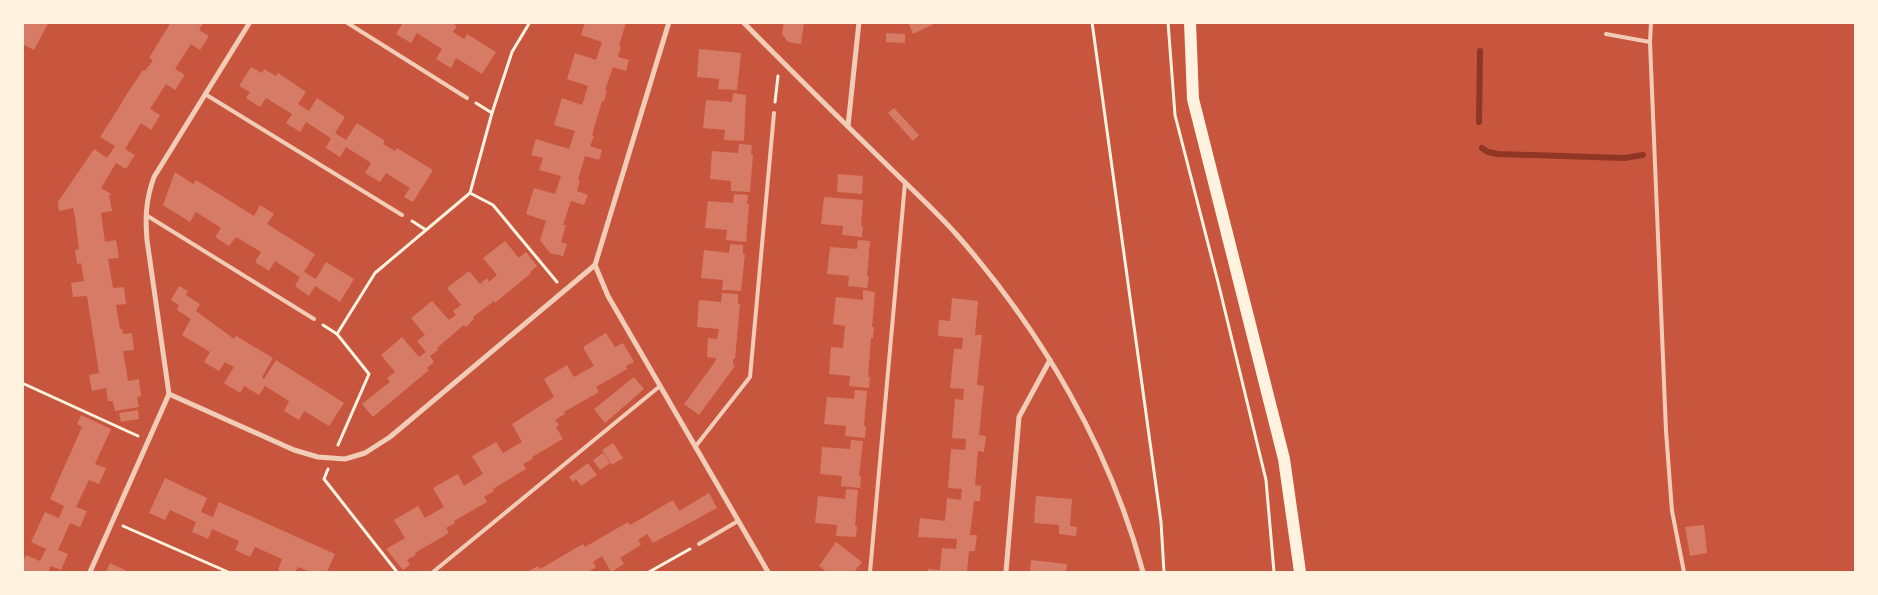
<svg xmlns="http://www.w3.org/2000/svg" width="1878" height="595" viewBox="0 0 1878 595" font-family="'Noto Serif',serif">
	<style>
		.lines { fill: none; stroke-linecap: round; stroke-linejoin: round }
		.stream { stroke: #8f3625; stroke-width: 6 }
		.building { fill: #d67c66 }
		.path { stroke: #fff3e0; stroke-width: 3 }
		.service { stroke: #f1ccb7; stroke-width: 4 }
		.minor { stroke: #f1ccb7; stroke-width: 5 }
		.primary { stroke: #fff3e0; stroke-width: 12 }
	</style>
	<rect width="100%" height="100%" fill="#c8553d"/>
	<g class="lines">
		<g class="stream">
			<polyline points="1479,122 1480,51"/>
			<polyline points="1482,148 1488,152 1498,154 1624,158 1643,155"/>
		</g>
	</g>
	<g class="building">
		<polygon points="22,22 49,22 34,50 22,44"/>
		<polygon points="171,22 204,22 199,30 209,36 200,50 191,44 175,69 185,75 175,90 166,84 150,109 160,115 151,130 141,123 125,149 135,155 126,169 116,163 101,188 111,194 109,196 112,211 101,213 105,242 116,240 119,258 108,259 113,288 124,287 126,304 116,305 120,329 122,329 123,334 132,333 134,350 123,351 128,381 139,379 141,396 137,397 139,407 115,411 113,401 108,401 106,388 92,391 89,375 99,373 87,296 73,297 71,283 84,281 81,263 77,264 75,250 79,249 75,217 73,208 59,211 58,202 94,149 107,158 115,146 100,137 118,109 125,97 143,70 145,71 153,60 149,58"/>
		<polygon points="399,22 451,22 457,26 453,32 464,39 467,34 496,52 482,74 456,58 451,68 436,59 442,49 417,33 411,43 396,34 402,24"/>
		<polygon points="585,22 626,22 619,46 621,46 618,57 629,60 626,71 613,67 605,90 607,91 604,101 602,101 592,135 594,136 590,146 602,150 599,160 585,156 578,180 580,181 577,191 588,195 584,205 571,201 563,225 566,225 561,242 567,244 563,256 550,253 540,240 546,221 526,214 534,188 555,194 561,176 539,170 543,158 531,155 536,139 569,149 575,131 554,125 562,98 582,105 585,96 588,86 567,79 575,53 596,60 602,42 581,35"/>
		<polygon points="784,22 804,23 801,44 788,42 782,34"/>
		<polygon points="908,22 938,22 913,34"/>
		<polygon points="886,33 905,34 905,43 886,42"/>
		<polygon points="699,49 741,53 737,90 718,89 719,79 697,77"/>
		<polygon points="251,67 262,73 264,69 276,76 278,73 306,92 298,104 309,111 317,98 345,117 335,133 346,140 357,123 385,141 383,144 395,151 397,148 433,170 413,202 404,197 410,188 386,173 380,182 365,173 371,163 346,147 340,157 326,148 331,138 306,122 300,132 286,123 292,114 266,98 260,107 246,98 250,92 239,86"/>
		<polygon points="733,93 746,95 744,141 724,140 725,130 703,128 706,100 732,102"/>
		<polygon points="894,108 919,135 913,141 888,113"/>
		<polygon points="739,144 752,145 751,154 753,155 750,192 731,191 731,181 710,179 712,151 738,153"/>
		<polygon points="175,172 193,184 196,180 254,216 260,205 274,214 267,224 315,254 304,272 316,279 326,262 354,279 340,302 315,286 309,296 295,286 300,277 275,261 269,271 255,262 261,252 236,237 229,246 215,237 221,228 196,212 190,222 163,205"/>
		<polygon points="838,174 863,176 862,194 837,192"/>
		<polygon points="734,194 748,195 747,204 749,204 746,242 726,240 727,230 705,228 708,201 733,203"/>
		<polygon points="824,197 863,200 861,226 863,226 862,237 842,235 843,226 821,224"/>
		<polygon points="858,240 870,241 867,276 869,277 867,288 848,286 849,276 827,274 830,247 857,249"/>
		<polygon points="505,241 519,258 526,252 537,266 530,272 531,273 495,303 494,301 473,317 474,319 466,327 464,325 437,348 438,350 430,356 434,362 427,368 429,370 373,417 362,404 390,382 387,378 395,372 381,355 402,337 419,357 426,352 417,341 425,335 411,318 432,301 449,320 456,315 453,311 461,305 447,288 469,271 480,284 487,278 489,282 497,275 483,258"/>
		<polygon points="730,244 743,245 743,254 745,254 741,291 722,290 723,280 701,278 704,250 729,253"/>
		<polygon points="179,286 188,291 186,295 200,304 196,311 234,339 236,336 273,358 262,377 264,379 276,360 344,403 329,426 304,411 299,420 284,411 289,401 265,386 259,395 244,386 240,393 224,383 234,367 225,362 219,371 204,362 210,352 182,335 191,319 177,310 179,305 171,300"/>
		<polygon points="863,290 875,292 872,327 874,327 873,338 871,338 868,377 870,377 869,388 849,386 850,376 829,374 831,347 843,348 845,326 833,324 836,297 863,300"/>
		<polygon points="722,293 738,294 738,303 740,304 735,359 733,359 733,364 735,366 699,415 684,404 715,362 716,358 707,357 708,338 717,339 719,329 697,327 699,300 721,302"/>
		<polygon points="952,298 978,301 975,335 982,335 977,385 984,386 979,435 986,436 984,452 978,451 975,485 981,486 980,501 974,501 970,535 977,535 975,551 969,551 967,572 928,572 928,569 940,570 942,548 956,549 957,539 918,537 920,518 945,521 947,498 961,500 962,489 948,488 951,449 965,450 966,439 952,438 955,399 963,400 964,389 950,388 954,349 962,349 963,338 938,336 939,320 950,321"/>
		<polygon points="606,333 615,347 623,343 634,362 626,366 627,369 596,387 599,392 564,412 565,414 555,420 559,425 556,427 563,439 532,457 533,459 523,464 526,469 493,489 494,491 484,497 487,502 454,521 455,523 446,528 449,533 415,553 416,555 407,560 410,565 403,570 386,549 405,538 394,520 418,506 425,518 444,507 433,488 458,474 464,486 483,474 472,456 496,442 503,453 522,442 512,424 554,397 544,379 567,365 574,377 594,366 583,347"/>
		<polygon points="634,377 644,389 605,423 594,409"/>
		<polygon points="855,390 867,391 864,426 866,426 865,438 845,436 846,426 824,424 827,397 854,399"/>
		<polygon points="138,410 139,419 121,422 119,413"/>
		<polygon points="81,415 111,429 95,464 106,468 99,484 89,480 76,507 87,511 80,527 70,523 58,550 68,554 61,570 51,566 48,572 22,572 22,563 26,555 40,561 46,549 31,542 45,512 59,518 64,506 50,499 82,427 77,424"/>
		<polygon points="851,440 863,441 859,476 861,477 860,488 841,486 842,476 820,474 822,447 850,449"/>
		<polygon points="613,443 623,458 612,465 602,450"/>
		<polygon points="603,453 610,463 600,470 593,460"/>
		<polygon points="588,463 597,475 581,486 576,479 573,482 569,477"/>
		<polygon points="165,478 207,498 201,512 213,517 219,502 335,554 327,572 311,572 298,567 295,572 283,572 278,570 282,559 255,547 250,557 235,550 239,541 212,529 208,539 206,538 192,532 196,522 170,510 165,520 149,513"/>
		<polygon points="846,489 858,490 855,526 857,526 856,537 836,536 837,525 815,523 818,496 845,499"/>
		<polygon points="709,493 717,508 653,543 647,534 638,540 641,545 620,558 624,564 611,572 602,556 593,562 596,567 588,572 527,572 538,566 540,569 583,544 585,547 628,522 630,525 673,500 679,511"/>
		<polygon points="1036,496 1072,499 1070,526 1077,527 1076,536 1059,534 1059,525 1034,523"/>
		<polygon points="1704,525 1707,553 1690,556 1685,527"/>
		<polygon points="836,542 862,562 854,572 827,572 819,566"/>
		<polygon points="1031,560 1067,564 1066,572 1030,572"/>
		<polygon points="110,563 127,571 126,572 106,572"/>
	</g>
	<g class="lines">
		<g class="path">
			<polyline points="1092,22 1161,522 1164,572"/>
			<polyline points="1168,22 1175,115 1219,286 1266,480 1274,572"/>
			<polyline points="775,102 778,76"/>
			<polyline points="476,103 492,113"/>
			<polyline points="470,193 493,205 557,282"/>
			<polyline points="412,221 426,230"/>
			<polyline points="323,325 337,334"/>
			<polyline points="22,383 138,436"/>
			<polyline points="338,445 369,374 337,334 375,273 470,193 492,113 512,52 530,22"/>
			<polyline points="328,469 324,479 397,572"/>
			<polyline points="123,526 228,572"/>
			<polyline points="649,572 690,549"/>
		</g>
		<g class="service">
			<polyline points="346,22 467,98"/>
			<polyline points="1606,34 1650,42 1666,431 1672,511 1684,572"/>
			<polyline points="1650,42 1651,22"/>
			<polyline points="205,94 402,215"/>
			<polyline points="146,215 314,319"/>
			<polyline points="695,447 750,377 774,113"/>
			<polyline points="699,544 738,521"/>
			<polyline points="433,572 660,386"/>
			<polyline points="870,572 905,183"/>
		</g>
		<g class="minor">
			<polyline points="669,22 595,265 608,296 768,572"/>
			<path d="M743,22c46,47 93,93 139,138 25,25 52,49 75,75 85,97 153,213 186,337"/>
			<polyline points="848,126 859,22"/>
			<polyline points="169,394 294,450 318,457 345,459 365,453 390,437 595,265"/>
			<path d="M90,572l79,-178 -22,-154c-2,-23 -1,-41 7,-63l96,-155"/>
			<polyline points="1006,572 1019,417 1050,360"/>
		</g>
		<polyline class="primary" points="1190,22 1193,99 1284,459 1300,572"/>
	</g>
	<rect width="1878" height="595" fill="none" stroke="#fff3e0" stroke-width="48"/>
</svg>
